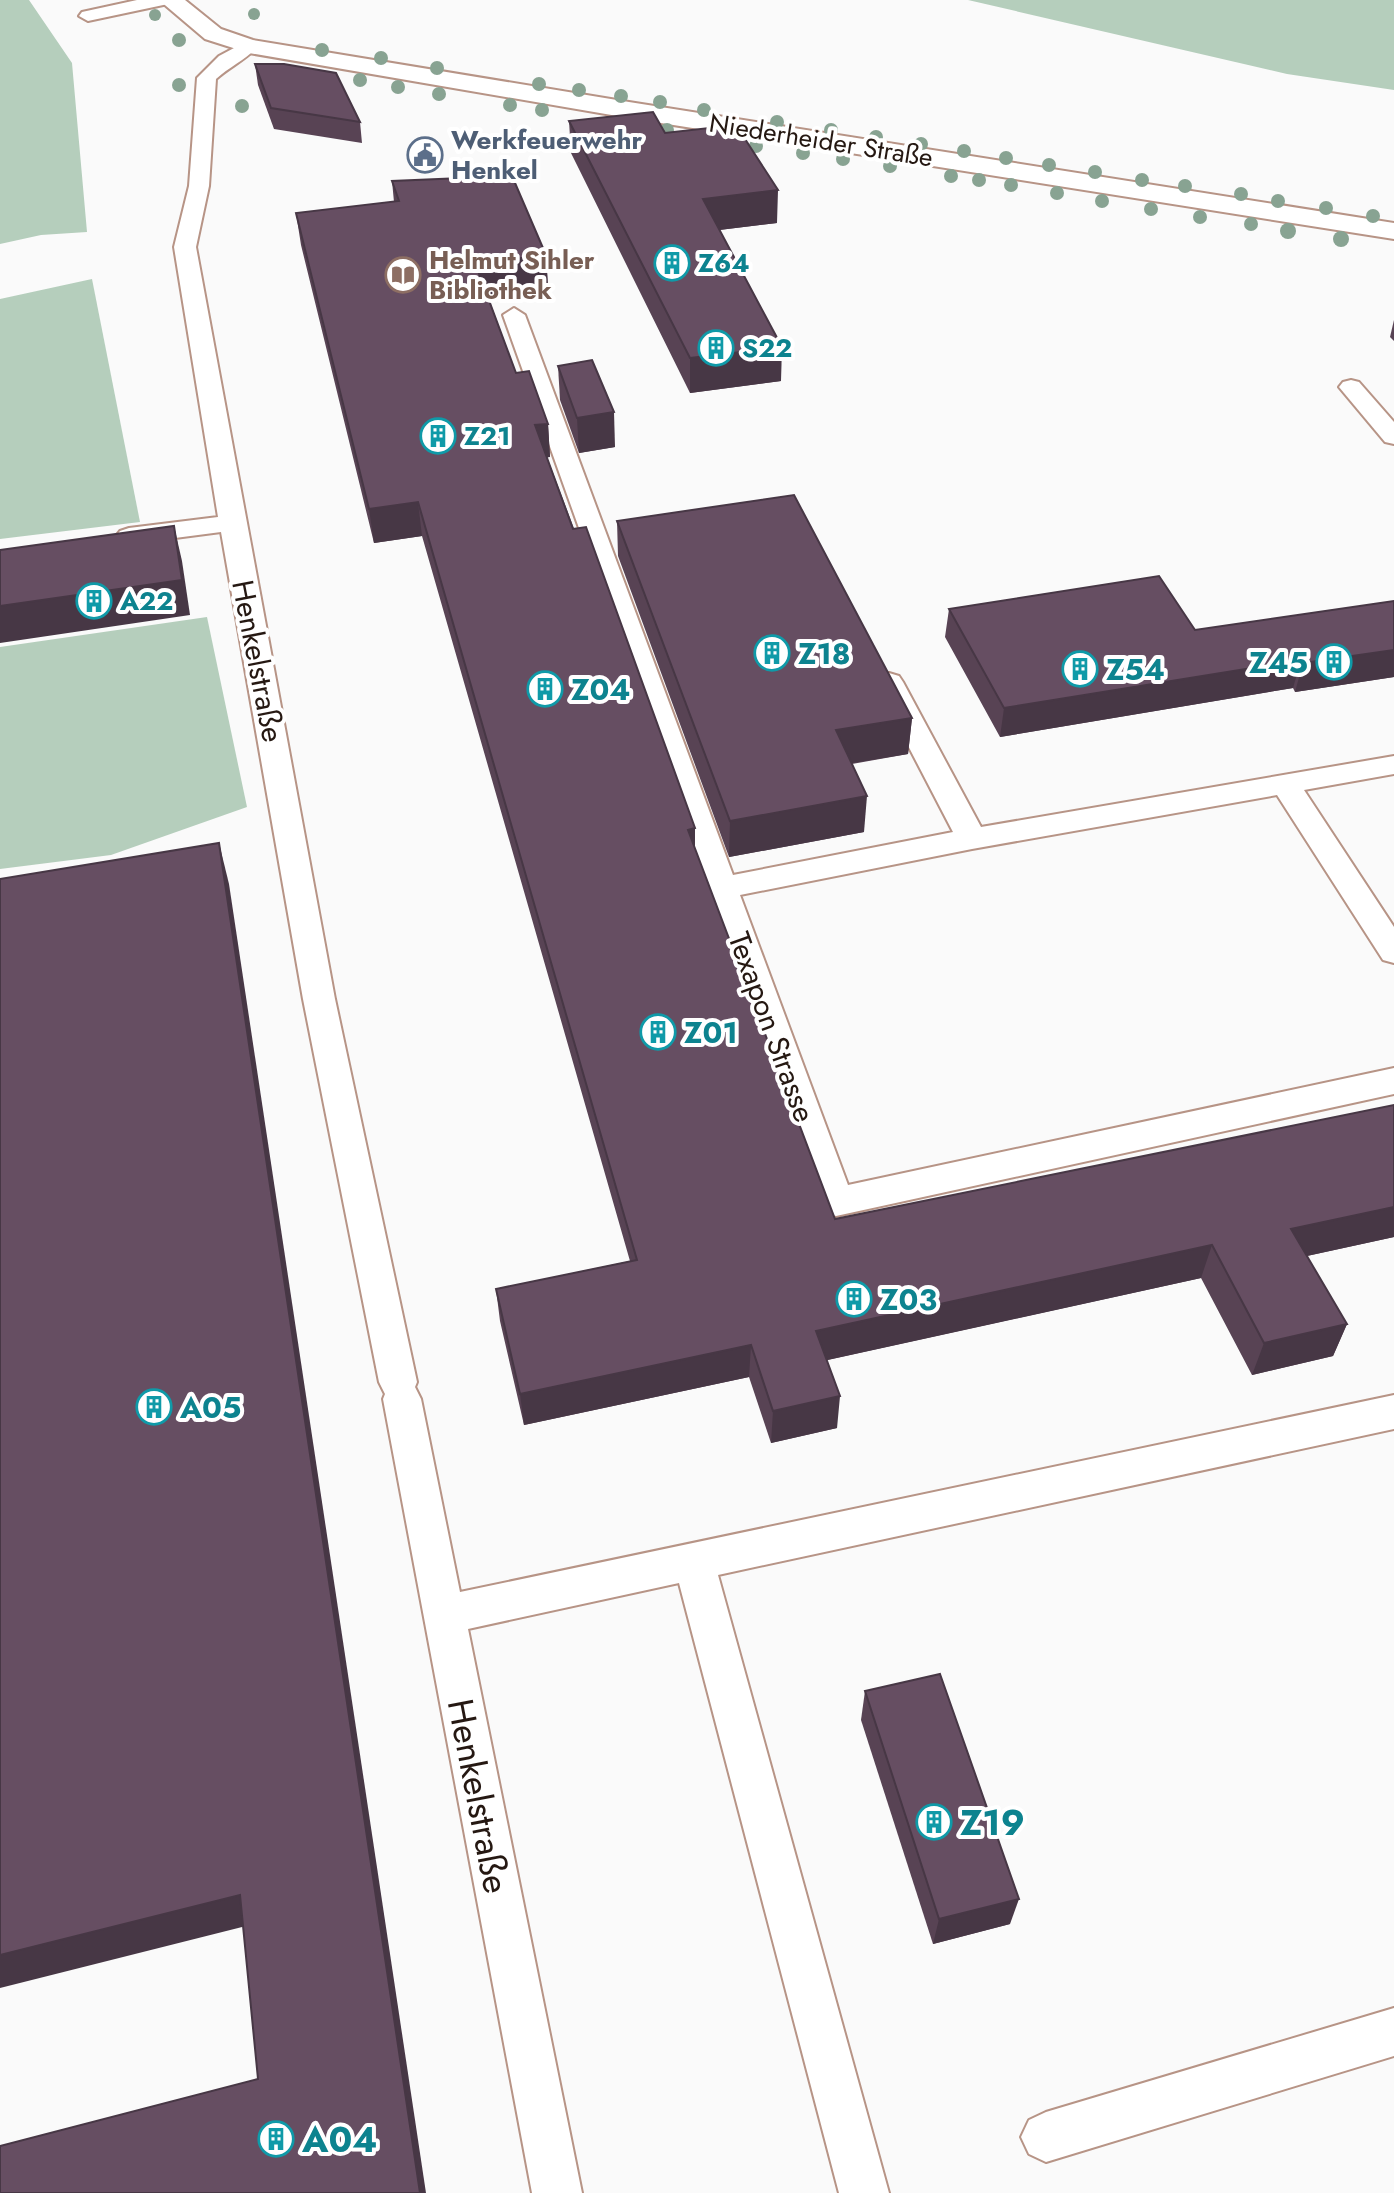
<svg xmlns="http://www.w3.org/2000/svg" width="1394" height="2193" viewBox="0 0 1394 2193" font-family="Jost,sans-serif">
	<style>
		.green { fill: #b5cebc }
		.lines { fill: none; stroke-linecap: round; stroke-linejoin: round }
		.service-casing { stroke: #b79486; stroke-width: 4 }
		.tertiary-casing { stroke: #b79486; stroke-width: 4 }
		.service { fill: #fff; fill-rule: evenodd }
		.tertiary { fill: #fff; fill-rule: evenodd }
		.tree { fill: #88a392 }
		.wall { fill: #584354 }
		.shaded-wall { fill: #473745 }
		.building { fill: #664e62; stroke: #473745; stroke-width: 2 }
		.labels { text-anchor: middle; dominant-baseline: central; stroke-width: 8; stroke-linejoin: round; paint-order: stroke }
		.far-service-label { font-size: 26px; font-weight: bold; fill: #4e5e75; stroke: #fff; text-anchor: start }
		.far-street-label { font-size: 26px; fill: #251812; stroke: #fff }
		.far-education-label { font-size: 26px; font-weight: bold; fill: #785e54; stroke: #fff; text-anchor: start }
		.far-culture-label { font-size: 26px; font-weight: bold; fill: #0d838f; stroke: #fff; text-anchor: start }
		.culture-label { font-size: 30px; font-weight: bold; fill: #0d838f; stroke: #fff; text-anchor: start }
		.street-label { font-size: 30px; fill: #251812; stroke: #fff }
		.near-street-label { font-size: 36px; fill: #251812; stroke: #fff }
		.near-culture-label { font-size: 36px; font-weight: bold; fill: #0d838f; stroke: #fff; text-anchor: start }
	</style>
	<rect width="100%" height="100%" fill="#fafafa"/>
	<g class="green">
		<polygon points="0,0 29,0 72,63 87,232 41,235 0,244"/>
		<polygon points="968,0 1394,0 1394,90 1287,74"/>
		<polygon points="92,279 140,522 0,539 0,299"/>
		<polygon points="207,617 247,807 111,855 0,869 0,647"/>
	</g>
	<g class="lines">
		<defs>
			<g id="service">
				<polygon points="137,0 171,0 168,4 88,21 79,16 82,12"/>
				<path d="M249,40l7,2 2,4c-11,13 -29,21 -42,33l-7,107 -13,61 139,752 82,383 -2,5 6,12 39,193 934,-197v34l-676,146 171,618h-50l-160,-610 -211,46 114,564h-50l-149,-794 2,-5 -6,-12 -76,-383 -82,-467 -92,12 -9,-3 -4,-5 4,-5 9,-3 89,-11 -44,-270 15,-61 8,-108 22,-22z"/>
				<polygon points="514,308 525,315 733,875 953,832 875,682 879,676 889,673 899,676 903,682 981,827 1394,756 1394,774 1304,790 1394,927 1394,963 1383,960 1277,795 972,849 740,895 848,1185 1394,1068 1394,1094 836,1216 823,1212 503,315"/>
				<polygon points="1351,380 1359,382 1394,422 1394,444 1385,442 1339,387 1343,382"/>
				<polygon points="1394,2008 1394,2056 1046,2162 1029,2154 1021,2137 1029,2120 1046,2112"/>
			</g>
			<polygon id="tertiary" points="159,0 185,0 221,29 253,40 629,102 1394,223 1394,239 629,118 249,53 205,39"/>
		</defs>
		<use href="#service" class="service-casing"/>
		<use href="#tertiary" class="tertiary-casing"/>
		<use href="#service" class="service"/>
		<use href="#tertiary" class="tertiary"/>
	</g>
	<g class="tree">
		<circle cx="254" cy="14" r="6"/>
		<circle cx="155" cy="15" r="6"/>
		<circle cx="179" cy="40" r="7"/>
		<circle cx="322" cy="50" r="7"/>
		<circle cx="381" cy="58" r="7"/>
		<circle cx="437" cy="68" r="7"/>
		<circle cx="360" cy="80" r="7"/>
		<circle cx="539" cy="84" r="7"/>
		<circle cx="179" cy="85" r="7"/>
		<circle cx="398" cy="87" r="7"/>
		<circle cx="579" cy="90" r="7"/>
		<circle cx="439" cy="94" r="7"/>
		<circle cx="621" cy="96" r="7"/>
		<circle cx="660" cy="102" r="7"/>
		<circle cx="510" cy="105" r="7"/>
		<circle cx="242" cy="106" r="7"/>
		<circle cx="542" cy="110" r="7"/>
		<circle cx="704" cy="110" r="7"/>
		<circle cx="777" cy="122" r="7"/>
		<circle cx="667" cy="130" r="7"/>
		<circle cx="831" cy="130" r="7"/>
		<circle cx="876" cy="137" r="7"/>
		<circle cx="921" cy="144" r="7"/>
		<circle cx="756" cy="146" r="7"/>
		<circle cx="964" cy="151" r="7"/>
		<circle cx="803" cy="153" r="7"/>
		<circle cx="1006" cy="158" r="7"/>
		<circle cx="843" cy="159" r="7"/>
		<circle cx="1049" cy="165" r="7"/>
		<circle cx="890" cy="166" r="7"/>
		<circle cx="1095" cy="172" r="7"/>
		<circle cx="951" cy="176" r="7"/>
		<circle cx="979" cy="180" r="7"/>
		<circle cx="1142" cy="180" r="7"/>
		<circle cx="1011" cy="185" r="7"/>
		<circle cx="1185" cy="186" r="7"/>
		<circle cx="1057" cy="193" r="7"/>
		<circle cx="1241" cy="194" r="7"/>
		<circle cx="1102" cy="201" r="7"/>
		<circle cx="1278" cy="201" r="7"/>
		<circle cx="1326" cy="208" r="7"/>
		<circle cx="1151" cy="209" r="7"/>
		<circle cx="1373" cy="216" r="7"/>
		<circle cx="1200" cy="217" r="7"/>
		<circle cx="1251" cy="224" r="7"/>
		<circle cx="1288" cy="231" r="8"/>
		<circle cx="1341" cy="239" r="8"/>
	</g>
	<g class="wall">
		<polygon points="255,64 360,122 362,143 274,129 258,85"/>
		<polygon points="569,121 665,133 777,223 719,230 781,381 690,393 571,153"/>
		<polygon points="392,181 546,255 548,287 518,291 518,296 489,299 516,373 548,424 550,457 547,457 835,1219 1394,1105 1394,1237 1307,1256 1347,1324 1333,1356 1252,1375 1201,1278 827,1360 837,1428 771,1443 749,1377 524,1425 500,1321 496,1289 630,1261 422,536 374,543 301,245 296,213 394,202"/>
		<polygon points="1394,320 1394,341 1390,337"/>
		<polygon points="558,366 615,447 579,453 560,400"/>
		<polygon points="617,521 912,718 908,754 852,764 864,832 729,857 618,556"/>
		<polygon points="1394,601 1394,677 1295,692 1293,688 1000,737 945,637 949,609 1195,630"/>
		<polygon points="865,1691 1010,1924 933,1944 861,1720"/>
	</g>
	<g class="shaded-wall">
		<polygon points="778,190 777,223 703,232 703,199"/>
		<polygon points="546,255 548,287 518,291 518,296 480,300 477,268 514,259"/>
		<polygon points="782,347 781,381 690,393 690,358"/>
		<polygon points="614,412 615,447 579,453 577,418"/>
		<polygon points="548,424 550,457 537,459 535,425"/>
		<polygon points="418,502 422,536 374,543 369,509"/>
		<polygon points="174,526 182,561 190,615 0,643 0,606"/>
		<polygon points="1394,650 1394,677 1295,692 1303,663"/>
		<polygon points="1301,660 1293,688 1000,737 1004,708"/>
		<polygon points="912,718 908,754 834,766 836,730"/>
		<polygon points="867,796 864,832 729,857 730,821"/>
		<polygon points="695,828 695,863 688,830"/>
		<polygon points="219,843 229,884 426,2193 420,2193"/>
		<polygon points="1394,1207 1394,1237 1279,1262 1291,1229"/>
		<polygon points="1212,1245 1201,1278 814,1363 816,1331"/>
		<polygon points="1347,1324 1333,1356 1252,1375 1264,1343"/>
		<polygon points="751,1345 749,1377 524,1425 520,1394"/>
		<polygon points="840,1396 837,1428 771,1443 773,1411"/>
		<polygon points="240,1895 254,1924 0,1988 0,1955"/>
		<polygon points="1019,1899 1010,1924 933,1944 939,1919"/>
	</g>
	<g class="building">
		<polygon points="255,64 284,64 336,73 360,122 271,108"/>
		<polygon points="653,112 665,133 736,125 778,190 703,199 782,347 690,358 569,121"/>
		<polygon points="512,176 546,255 514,259 516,264 477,268 516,373 529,371 548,424 535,425 573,529 586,527 695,828 688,830 835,1219 1394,1105 1394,1207 1291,1229 1347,1324 1264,1343 1212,1245 816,1331 840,1396 773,1411 751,1345 520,1394 496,1289 637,1260 418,502 369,509 296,213 399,201 392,181"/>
		<polygon points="592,360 614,412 577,418 558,366"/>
		<polygon points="794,495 912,718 836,730 867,796 730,821 617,521"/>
		<polygon points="174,526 182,580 0,606 0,550"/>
		<polygon points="1159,576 1195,630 1394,601 1394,650 1303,663 1301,660 1004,708 949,609"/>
		<polygon points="219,843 420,2193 0,2193 0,2146 258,2079 240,1895 0,1955 0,879"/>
		<polygon points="940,1674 1019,1899 939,1919 865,1691"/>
	</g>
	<defs>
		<symbol id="civic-ring" viewBox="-11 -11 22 22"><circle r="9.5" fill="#fff" stroke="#5c6f8a" stroke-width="1.5"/><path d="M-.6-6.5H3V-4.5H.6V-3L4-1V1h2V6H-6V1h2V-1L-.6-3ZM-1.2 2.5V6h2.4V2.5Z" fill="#5c6f8a"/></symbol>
		<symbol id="building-ring" viewBox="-11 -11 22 22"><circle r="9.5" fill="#fff" stroke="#0f9aa8" stroke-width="1.5"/><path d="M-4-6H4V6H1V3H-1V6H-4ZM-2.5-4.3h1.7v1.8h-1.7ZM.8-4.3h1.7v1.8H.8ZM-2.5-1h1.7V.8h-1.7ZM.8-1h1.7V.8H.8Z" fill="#0f9aa8"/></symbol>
		<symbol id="library-ring" viewBox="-11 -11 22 22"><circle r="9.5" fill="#fff" stroke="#8d6e63" stroke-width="1.5"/><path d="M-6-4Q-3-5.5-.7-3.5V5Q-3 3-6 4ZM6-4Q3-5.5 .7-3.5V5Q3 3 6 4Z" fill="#8d6e63"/></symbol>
	</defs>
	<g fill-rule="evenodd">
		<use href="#civic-ring" x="405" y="135" width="40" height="40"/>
		<use href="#building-ring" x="652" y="243" width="40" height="40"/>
		<use href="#library-ring" x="383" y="255" width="40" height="40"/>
		<use href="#building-ring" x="696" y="328" width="40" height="40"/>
		<use href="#building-ring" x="418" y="416" width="40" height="40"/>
		<use href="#building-ring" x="74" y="581" width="40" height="40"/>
		<use href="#building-ring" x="752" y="633" width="40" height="40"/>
		<use href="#building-ring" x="1314" y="642" width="40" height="40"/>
		<use href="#building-ring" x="1060" y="649" width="40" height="40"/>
		<use href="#building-ring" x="525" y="669" width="40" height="40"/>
		<use href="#building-ring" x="638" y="1012" width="40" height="40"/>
		<use href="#building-ring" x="834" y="1279" width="40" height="40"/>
		<use href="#building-ring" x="134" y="1387" width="40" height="40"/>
		<use href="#building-ring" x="914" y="1802" width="40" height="40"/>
		<use href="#building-ring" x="256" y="2119" width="40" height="40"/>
	</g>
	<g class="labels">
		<g class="far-service-label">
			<text x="451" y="140">Werkfeuerwehr<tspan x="451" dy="30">Henkel</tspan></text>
		</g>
		<g class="far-street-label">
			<text transform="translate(821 140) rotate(9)">Niederheider Straße</text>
		</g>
		<g class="far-education-label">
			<text x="429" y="260">Helmut Sihler<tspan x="429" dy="30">Bibliothek</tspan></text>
		</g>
		<g class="far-culture-label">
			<text x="698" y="263">Z64</text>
			<text x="742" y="348">S22</text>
			<text x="464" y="436">Z21</text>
			<text x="120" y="601">A22</text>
		</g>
		<g class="culture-label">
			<text x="798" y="653">Z18</text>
			<text x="1308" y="662" text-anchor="end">Z45</text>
			<text x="1106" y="669">Z54</text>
			<text x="571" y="689">Z04</text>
			<text x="684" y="1032">Z01</text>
			<text x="880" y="1299">Z03</text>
			<text x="180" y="1407">A05</text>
		</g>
		<g class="street-label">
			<text transform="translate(258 661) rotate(79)">Henkelstraße</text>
			<text transform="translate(772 1027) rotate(70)">Texapon Strasse</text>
		</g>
		<g class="near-street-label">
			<text transform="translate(479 1796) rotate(79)">Henkelstraße</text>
		</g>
		<g class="near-culture-label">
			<text x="960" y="1822">Z19</text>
			<text x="302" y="2139">A04</text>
		</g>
	</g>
</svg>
